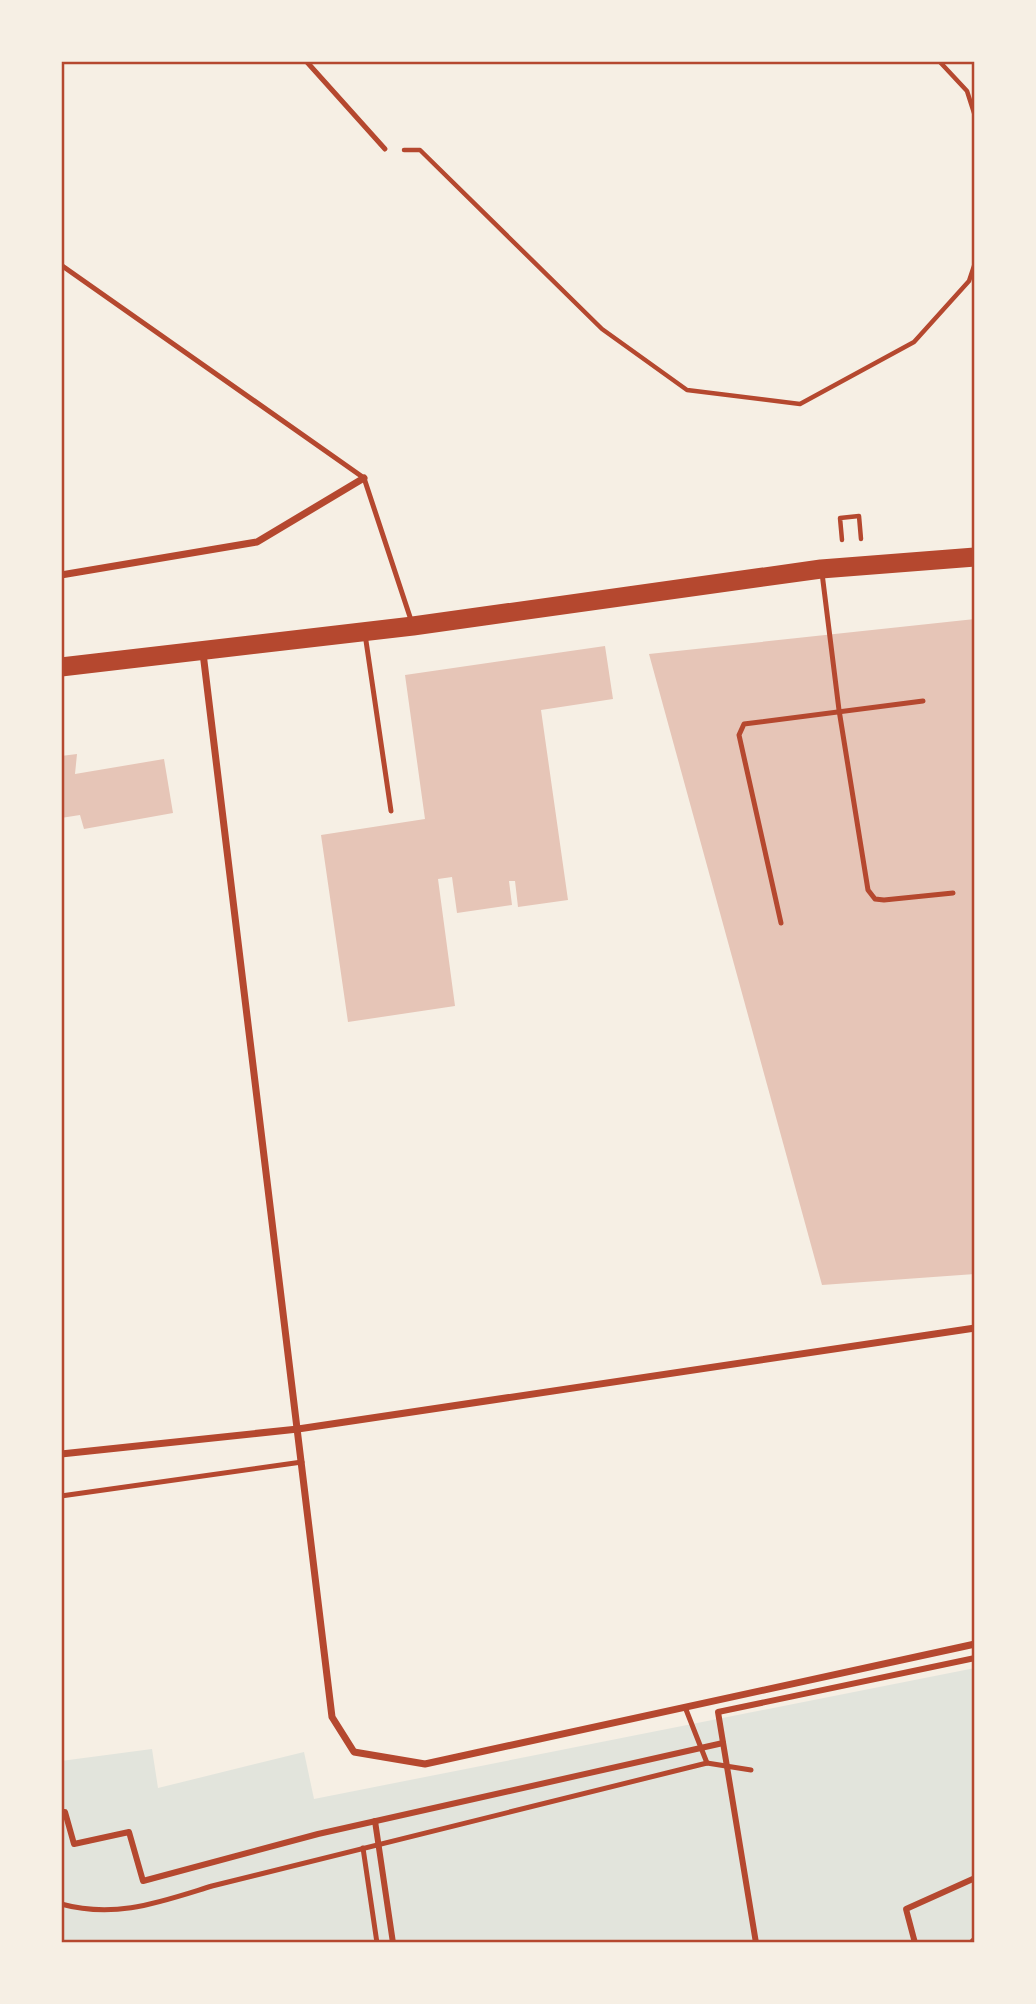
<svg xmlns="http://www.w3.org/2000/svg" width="1036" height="2004" viewBox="0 0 1036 2004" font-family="Inter,sans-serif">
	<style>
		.green { fill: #e2e4dc }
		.building { fill: #e6c5b7 }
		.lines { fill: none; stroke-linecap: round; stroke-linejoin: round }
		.path { stroke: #b5482f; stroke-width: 4.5 }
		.service { stroke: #b5482f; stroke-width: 5 }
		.pedestrian { stroke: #b5482f; stroke-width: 6 }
		.minor { stroke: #b5482f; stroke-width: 7 }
		.trunk { stroke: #b5482f; stroke-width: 19 }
		.neatline { fill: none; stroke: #b5482f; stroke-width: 2.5 }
	</style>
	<rect width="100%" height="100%" fill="#f6efe4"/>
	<polygon class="green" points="975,1668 975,1943 61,1943 61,1761 152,1749 158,1788 304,1752 314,1799"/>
	<g class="building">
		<polygon points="975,619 975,1274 822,1285 649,654"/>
		<polygon points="605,646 613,699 541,710 568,900 518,907 515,881 509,881 512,905 457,913 452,877 438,879 455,1006 348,1022 321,835 425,819 405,675"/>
		<polygon points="77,754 75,774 164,759 173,813 84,829 80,815 61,818 61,756"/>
	</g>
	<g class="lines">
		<g class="path">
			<polyline points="939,61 967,91 975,116"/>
			<polyline points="404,150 420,150 602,329 687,390 800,404 914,342 969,281 975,263"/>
			<polyline points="842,540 840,518 859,516 861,539"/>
		</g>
		<g class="service">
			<polyline points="306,61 385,149"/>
			<polyline points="61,265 364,478 412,623"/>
			<polyline points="822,573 839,710 868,890 875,899 884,900 953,893"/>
			<polyline points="365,634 391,811"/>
			<polyline points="781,923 739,735 744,724 923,701"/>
			<polyline points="61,1496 302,1462"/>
			<polyline points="685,1707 707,1763"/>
			<polyline points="363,1848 377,1943"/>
			<path d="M61,1904c55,15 99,-2 151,-18l495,-123 44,7"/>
		</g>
		<g class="pedestrian">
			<polyline points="61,1812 65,1812 74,1844 129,1832 143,1881 318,1834 723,1743"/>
			<polyline points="375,1821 393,1943"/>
			<polyline points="756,1943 718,1712 975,1658"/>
			<polyline points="915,1943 906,1909 975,1878"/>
			<polyline points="971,1943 975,1939"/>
		</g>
		<g class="minor">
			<polyline points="61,575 257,542 364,478"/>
			<polyline points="203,653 332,1717 354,1752 425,1764 975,1644"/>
			<polyline points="61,1454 298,1429 975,1328"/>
		</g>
		<polyline class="trunk" points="61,667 413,626 821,569 975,557"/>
	</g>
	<rect width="1036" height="2004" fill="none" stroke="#f6efe4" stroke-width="126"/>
	<rect x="63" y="63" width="910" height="1878" class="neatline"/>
</svg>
